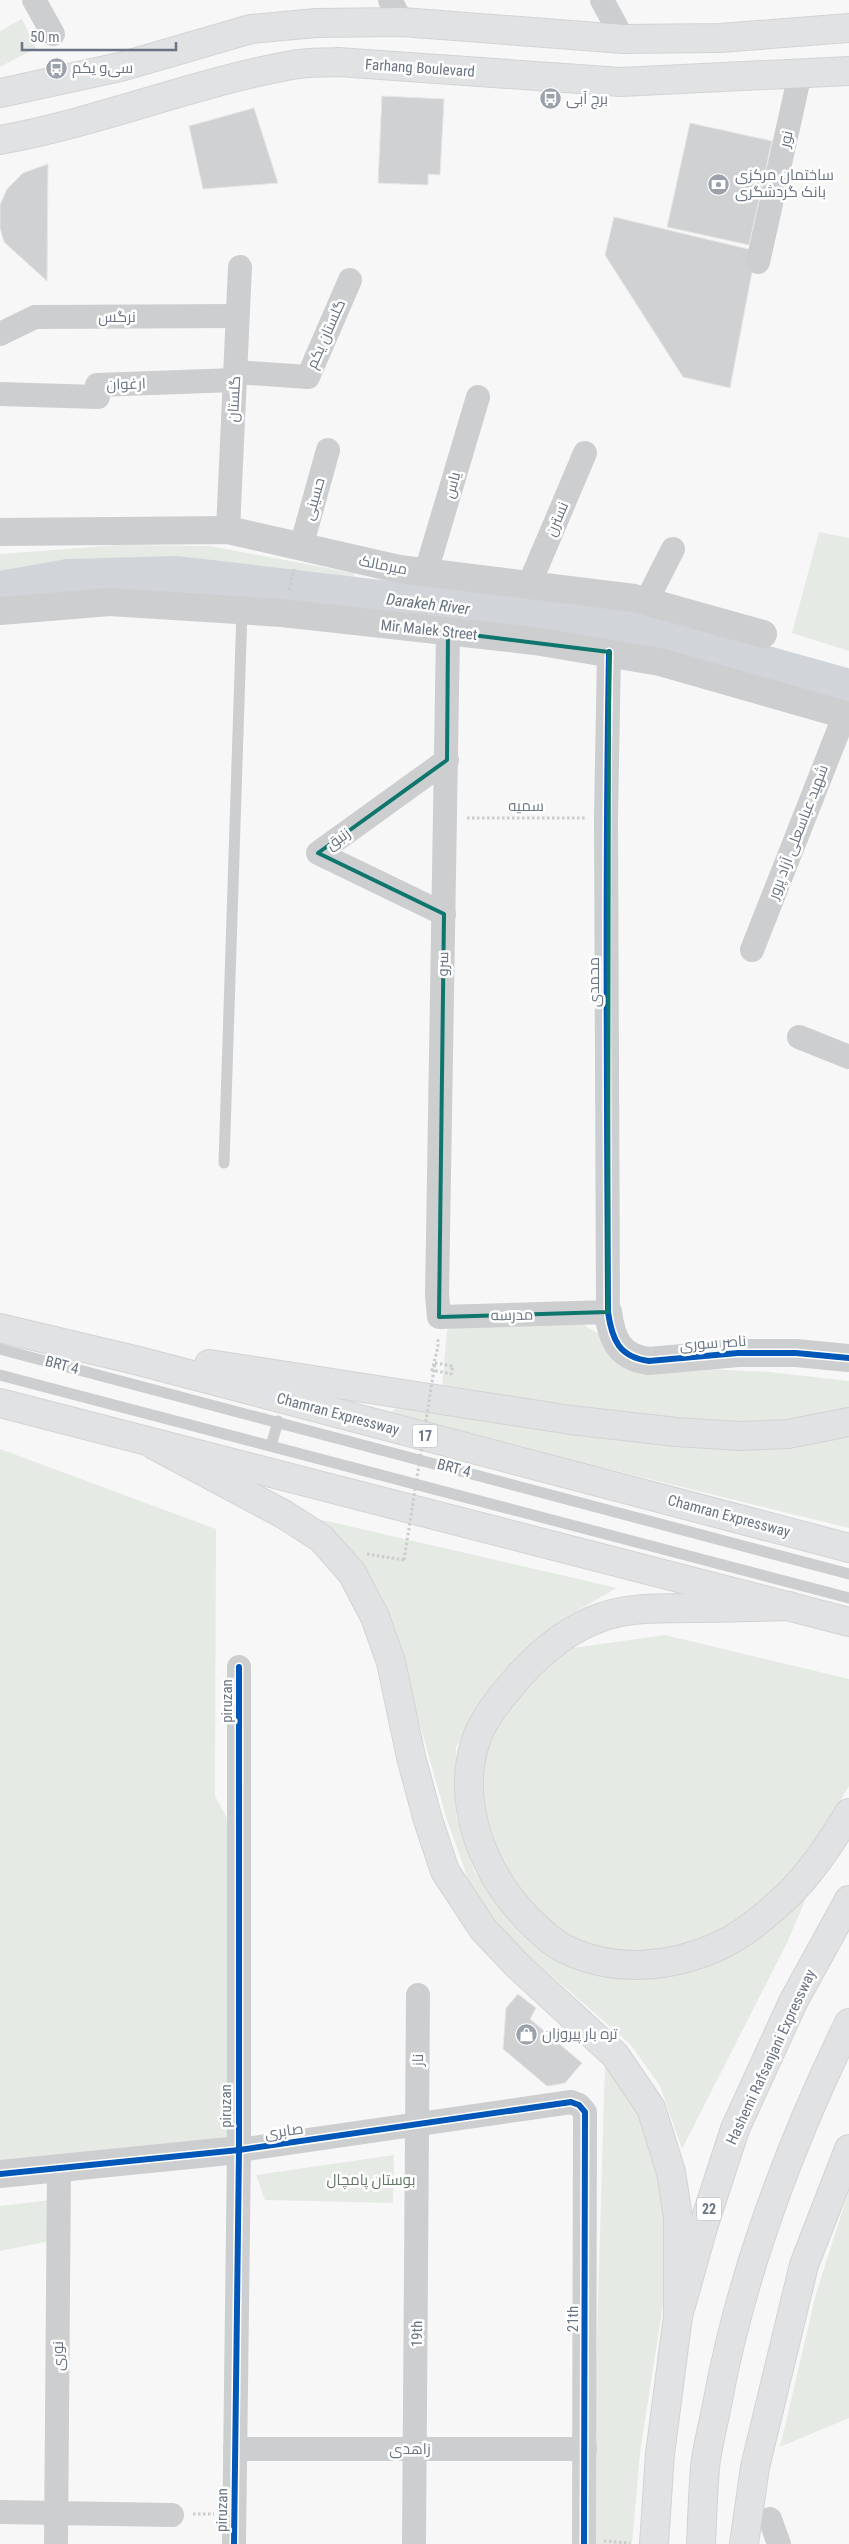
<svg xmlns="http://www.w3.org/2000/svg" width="849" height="2544" viewBox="0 0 849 2544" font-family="'Roboto Condensed',Cairo,sans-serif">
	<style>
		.green { fill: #e6eae5 }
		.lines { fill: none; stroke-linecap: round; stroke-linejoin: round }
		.river { stroke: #d1d5d9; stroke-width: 38 }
		.building { fill: #d0d1d2; stroke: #e6e6e6 }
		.secondary-casing { stroke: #d3d4d5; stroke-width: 30 }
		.trunk-casing { stroke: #d3d3d4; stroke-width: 30 }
		.path { stroke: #cbcccc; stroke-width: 3; stroke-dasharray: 2.5 2.5; stroke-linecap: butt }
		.service { stroke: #cdced0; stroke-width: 11 }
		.minor { stroke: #cdced0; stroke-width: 24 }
		.tertiary { stroke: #cdced0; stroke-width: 28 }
		.secondary { stroke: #e1e2e3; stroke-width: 28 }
		.trunk { stroke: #e1e2e3; stroke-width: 28 }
		.path-bridge { stroke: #cbcccc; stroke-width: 3; stroke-dasharray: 2.5 2.5; stroke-linecap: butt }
		.cycleway-casing { stroke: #fff; stroke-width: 9 }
		.cycleway { stroke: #0057b8; stroke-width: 6 }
		.marked { fill: none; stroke: #0f766e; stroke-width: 4; stroke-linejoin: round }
		.labels { text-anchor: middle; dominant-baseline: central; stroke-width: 5; stroke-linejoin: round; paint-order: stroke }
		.shield { fill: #fff; stroke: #979ea9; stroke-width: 1 }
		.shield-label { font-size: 14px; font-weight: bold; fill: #6a7484 }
		.poi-label { font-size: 15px; fill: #6a7484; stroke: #fff; text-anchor: start }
		.street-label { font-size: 15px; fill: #6a7484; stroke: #fff }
		.park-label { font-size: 15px; fill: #647764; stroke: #fff }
		.water-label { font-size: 16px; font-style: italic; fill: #66737f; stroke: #fff }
	</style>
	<rect width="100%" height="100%" fill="#f7f7f7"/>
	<g class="green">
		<polygon points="22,19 36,48 0,67 0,31"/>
		<polygon points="819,532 849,538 849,651 792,633"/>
		<polygon points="119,545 210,546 354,573 352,582 118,563 0,582 0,554"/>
		<polygon points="451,1321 578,1321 600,1335 709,1369 770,1372 849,1381 849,1411 777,1424 731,1424 634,1414 442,1387 447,1331"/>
		<polygon points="404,1402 629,1437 722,1449 796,1447 849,1435 849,1528 429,1425 391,1412"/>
		<polygon points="0,1449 216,1529 215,1796 230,1824 227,2138 0,2161"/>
		<polygon points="318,1519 617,1588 559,1621 523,1652 486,1694 456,1747 456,1816 474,1871 518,1929 563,1957 730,1952 806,1898 787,1943 682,2149 660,2086 630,2044 511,1940 473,1893 446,1817 387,1608 369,1573"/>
		<polygon points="665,1635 849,1679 849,1786 802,1868 728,1930 670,1953 616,1956 565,1940 529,1905 502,1863 485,1810 481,1766 504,1711 544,1666 573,1648"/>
		<polygon points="605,2062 635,2102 667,2207 665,2292 640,2453 632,2544 591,2544"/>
		<polygon points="394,2155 393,2203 265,2200 256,2175"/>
		<polygon points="849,2190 849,2418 780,2447 816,2294"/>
		<polygon points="51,2200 50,2241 0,2251 0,2206"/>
	</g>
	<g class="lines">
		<polyline class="river" points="0,590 68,578 177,575 638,629 849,688"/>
	</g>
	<g class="building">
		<polygon points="382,96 444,99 440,175 428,174 428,185 378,183"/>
		<polygon points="254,108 278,183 203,189 189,126"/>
		<polygon points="690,123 772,141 749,245 667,227"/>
		<polygon points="48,164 47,281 4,242 0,228 0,205 7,189 23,173"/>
		<polygon points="614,217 756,251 730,388 683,377 605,255"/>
		<polygon points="518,1994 536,2008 530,2019 582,2063 565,2083 547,2086 503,2049 506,2008"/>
	</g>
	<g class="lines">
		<defs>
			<g id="secondary">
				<polyline points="0,93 120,67 251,29 316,23 402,22 623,39 720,38 849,28"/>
				<path d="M0,140c99,-18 193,-57 292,-75 15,-3 31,-2 46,-3l283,20 228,-11"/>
			</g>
			<g id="trunk">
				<polyline points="0,1328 135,1360 849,1548"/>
				<polyline points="209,1364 571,1420 676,1432 740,1436 788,1434 849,1422"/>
				<polyline points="0,1403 849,1622"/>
				<polyline points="154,1445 285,1515 322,1539 352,1573 375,1617 391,1662 411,1757 428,1820 445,1871 483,1929 517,1965 615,2055 651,2108 671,2172 678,2217 678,2316"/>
				<path d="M789,1606c-34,1 -68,2 -102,2 -28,1 -58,-1 -85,9 -33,11 -59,33 -82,58 -17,20 -37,42 -45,68 -19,62 9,131 53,176 11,11 23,23 37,30 49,24 106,19 154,-3 30,-14 72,-50 92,-77 14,-17 26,-37 38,-56"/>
				<polyline points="654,2544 660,2454 678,2316 704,2224 735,2129 793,2002 849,1900"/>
				<path d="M701,2544c1,-25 2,-51 4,-76 2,-21 8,-42 12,-63 24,-132 73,-261 132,-382"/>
				<polyline points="744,2544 755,2467 804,2265 849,2149"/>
			</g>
		</defs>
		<use href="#secondary" class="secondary-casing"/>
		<use href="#trunk" class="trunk-casing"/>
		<g class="path">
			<polyline points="289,590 294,569"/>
			<polyline points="467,818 585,818"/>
			<polyline points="435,1363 453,1366 451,1374 432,1370 438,1347 438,1337"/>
			<polyline points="367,1554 404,1560"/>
			<polyline points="193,2514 214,2514"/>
			<polyline points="604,2541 630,2543"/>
		</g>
		<g class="service">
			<polyline points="224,1163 242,610"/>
			<polyline points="0,1349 849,1574"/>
			<polyline points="0,1375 849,1598"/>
			<polyline points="271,1446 278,1421"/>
		</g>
		<g class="minor">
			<polyline points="34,0 53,34"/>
			<polyline points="390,0 402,22"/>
			<polyline points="602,0 623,39"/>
			<polyline points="758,262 800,74"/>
			<polyline points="0,334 35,317 237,316"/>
			<polyline points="235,372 308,377 350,280"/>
			<polyline points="0,394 98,397 97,385 235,380"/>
			<polyline points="228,530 240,267"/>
			<polyline points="301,547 328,450"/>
			<polyline points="426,572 478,397"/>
			<polyline points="529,585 585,453"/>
			<polyline points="646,602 673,549"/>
			<polyline points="448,632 437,1295 439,1317 608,1312 606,818 609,652"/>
			<polyline points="444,914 318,853 447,760"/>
			<polyline points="752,950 845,714"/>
			<polyline points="799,1037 849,1057"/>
			<polyline points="239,2150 571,2102 579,2105 585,2112 584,2544"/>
			<polyline points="235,2449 585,2449"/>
			<polyline points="0,2512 172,2515"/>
			<polyline points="770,2519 779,2544"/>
			<polyline points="56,2544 59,2168"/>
			<polyline points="234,2544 239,2150 239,1667"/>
			<polyline points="414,2544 418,1995"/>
		</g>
		<g class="tertiary">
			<polyline points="0,532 228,530 399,569 634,598 763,634"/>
			<polyline points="0,611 110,602 282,613 535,641 660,662 849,716"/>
			<path d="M608,1312c4,28 11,45 41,49l89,-8h58l53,5"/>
			<polyline points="0,2174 239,2150"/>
		</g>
		<use href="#secondary" class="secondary"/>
		<use href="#trunk" class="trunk"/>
		<polyline class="path-bridge" points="404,1560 435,1363"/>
		<defs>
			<g id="cycleway">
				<path d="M609,652c-4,220 -2,440 -1,660 4,28 11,45 41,49l89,-8h58l53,5"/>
				<polyline points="0,2174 239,2150 571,2102 579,2105 585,2112 584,2544"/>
				<polyline points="234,2544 239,2150 239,1667"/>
			</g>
		</defs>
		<use href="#cycleway" class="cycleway-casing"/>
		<use href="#cycleway" class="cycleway"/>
	</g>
	<path class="marked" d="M448,632l161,20 -1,660 -169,5 5,-403 -126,-61 129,-93z"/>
	<defs>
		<symbol id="bus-disc" viewBox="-11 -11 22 22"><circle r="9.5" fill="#9ba2ac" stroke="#fff"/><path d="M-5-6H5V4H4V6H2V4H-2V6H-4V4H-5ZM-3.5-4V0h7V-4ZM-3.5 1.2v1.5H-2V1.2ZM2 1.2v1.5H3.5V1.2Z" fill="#fff"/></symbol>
		<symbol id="bank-disc" viewBox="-11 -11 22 22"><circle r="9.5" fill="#9ba2ac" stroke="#fff"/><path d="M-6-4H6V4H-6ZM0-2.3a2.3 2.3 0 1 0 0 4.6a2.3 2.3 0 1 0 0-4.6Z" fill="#fff"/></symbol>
		<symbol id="shop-disc" viewBox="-11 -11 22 22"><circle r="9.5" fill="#9ba2ac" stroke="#fff"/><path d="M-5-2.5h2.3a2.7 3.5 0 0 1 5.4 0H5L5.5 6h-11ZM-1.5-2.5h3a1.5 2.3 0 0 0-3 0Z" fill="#fff"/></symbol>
	</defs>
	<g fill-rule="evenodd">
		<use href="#bus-disc" x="44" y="56" width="25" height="25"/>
		<use href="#bus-disc" x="538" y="86" width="25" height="25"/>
		<use href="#bank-disc" x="706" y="172" width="25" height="25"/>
		<use href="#shop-disc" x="514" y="2022" width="25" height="25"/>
	</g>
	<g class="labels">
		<g class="shield">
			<rect x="412.5" y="1424.5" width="25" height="23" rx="4"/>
			<rect x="696.5" y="2197.5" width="25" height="23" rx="4"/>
		</g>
		<g class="shield-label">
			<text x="425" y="1436">17</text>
			<text x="709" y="2209">22</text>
		</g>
		<g class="poi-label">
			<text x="72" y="68">سی‌و یکم</text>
			<text x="566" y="99">برج آبی</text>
			<text x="735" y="175">ساختمان مرکزی<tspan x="735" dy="17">بانک گردشگری</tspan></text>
			<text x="542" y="2034">تره بار پیروزان</text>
		</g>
		<g class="street-label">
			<text transform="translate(420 68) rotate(4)">Farhang Boulevard</text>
			<text transform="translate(786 139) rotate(-77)">نور</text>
			<text x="117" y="317">نرگس</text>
			<text transform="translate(326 334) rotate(-66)">گلستان یکم</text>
			<text transform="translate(126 384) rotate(-2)">ارغوان</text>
			<text transform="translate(234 399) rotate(-87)">گلستان</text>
			<text transform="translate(452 485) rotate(-74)">یاس</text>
			<text transform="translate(314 499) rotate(-74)">حسینی</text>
			<text transform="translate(557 519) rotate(-67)">نسترن</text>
			<text transform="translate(383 565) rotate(11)">میرمالک</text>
			<text transform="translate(429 630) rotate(6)">Mir Malek Street</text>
			<text x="526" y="806">سمیه</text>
			<text transform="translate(798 832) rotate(-69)">شهید عباسعلی آزاد پرور</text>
			<text transform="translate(338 839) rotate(-36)">زنبق</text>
			<text transform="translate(443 964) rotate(-89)">سرو</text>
			<text transform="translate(594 982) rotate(-90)">محمدی</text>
			<text transform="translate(512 1315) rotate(-1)">مدرسه</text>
			<text transform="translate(713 1343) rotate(-4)">ناصر سوری</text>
			<text transform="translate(62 1365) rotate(15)">BRT 4</text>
			<text transform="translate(338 1414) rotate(15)">Chamran Expressway</text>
			<text transform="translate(454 1468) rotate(15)">BRT 4</text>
			<text transform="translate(729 1516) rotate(15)">Chamran Expressway</text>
			<text transform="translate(227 1701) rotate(-90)">piruzan</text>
			<text transform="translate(771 2057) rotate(-65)">Hashemi Rafsanjani Expressway</text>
			<text transform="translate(418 2060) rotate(-90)">ناز</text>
			<text transform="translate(226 2106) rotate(-90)">piruzan</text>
			<text transform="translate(284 2131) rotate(-8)">صابری</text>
			<text transform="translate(573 2319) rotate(-90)">21th</text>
			<text transform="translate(417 2334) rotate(-89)">19th</text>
			<text transform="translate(58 2356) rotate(-90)">نوری</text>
			<text x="410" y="2449">زاهدی</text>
			<text transform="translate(222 2510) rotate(-89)">piruzan</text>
		</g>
		<g class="park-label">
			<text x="371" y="2180">بوستان پامچال</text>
		</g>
		<g class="water-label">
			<text transform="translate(428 604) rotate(7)">Darakeh River</text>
		</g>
	</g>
	<path d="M22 42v8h154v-8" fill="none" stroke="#6a7484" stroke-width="2.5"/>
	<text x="30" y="42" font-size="15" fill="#6a7484" stroke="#ffffff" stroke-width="4" paint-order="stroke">50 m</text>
</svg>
